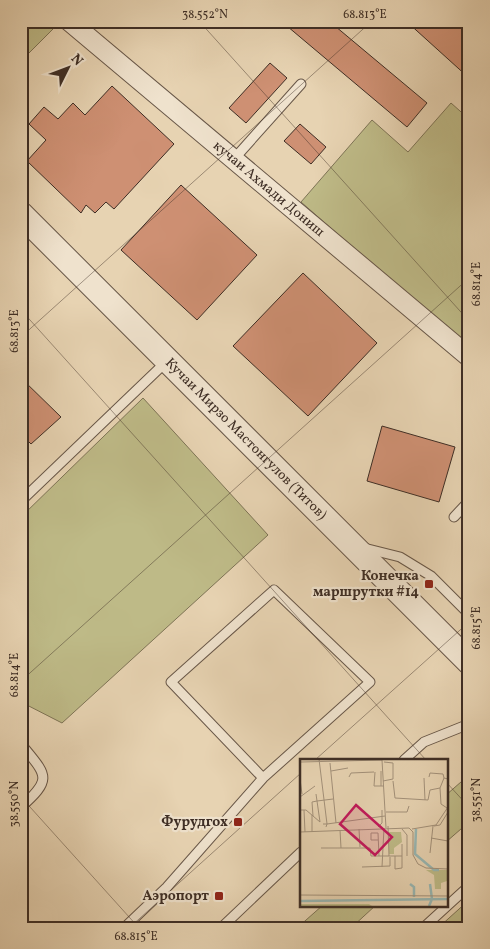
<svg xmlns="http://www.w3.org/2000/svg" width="490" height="949" viewBox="0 0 490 949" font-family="Vollkorn,serif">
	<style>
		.green { fill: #beba87; stroke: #7e7456 }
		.building { fill: #ce9073; stroke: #3e2e25 }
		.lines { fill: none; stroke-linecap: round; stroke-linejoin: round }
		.service-casing { stroke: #685748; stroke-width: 11 }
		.minor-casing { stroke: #685748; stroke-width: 21 }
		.tertiary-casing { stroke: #685748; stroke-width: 26 }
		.service { stroke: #efe2cd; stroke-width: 9 }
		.minor { stroke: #efe2cd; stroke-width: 19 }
		.tertiary { stroke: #efe2cd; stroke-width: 24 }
		.ticks { fill: none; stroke: #3e2e25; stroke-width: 1; stroke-opacity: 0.45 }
		.poi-dot { fill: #8f2418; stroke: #efe2cd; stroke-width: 2 }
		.labels { text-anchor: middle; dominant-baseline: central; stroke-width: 4.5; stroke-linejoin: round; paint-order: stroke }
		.street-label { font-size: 14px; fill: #3e2e25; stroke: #efe2cd }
		.poi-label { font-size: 14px; font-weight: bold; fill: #3e2e25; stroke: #efe2cd; text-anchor: end }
		.inset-river { fill: none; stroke: #98b7b3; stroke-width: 2.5 }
		.inset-road { fill: none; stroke: #a3917a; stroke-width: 1 }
		.view { fill: #c2185b; fill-opacity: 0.15; stroke: #c2185b; stroke-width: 2.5 }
		.inset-edge { fill: none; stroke: #3e2e25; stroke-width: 2.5 }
		.neatline { fill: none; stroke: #3e2e25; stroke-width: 2 }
		.ticks-label { font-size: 12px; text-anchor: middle; fill: #3e2e25 }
	</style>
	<rect width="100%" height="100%" fill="#e7d3b2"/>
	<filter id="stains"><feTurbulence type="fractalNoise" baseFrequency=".004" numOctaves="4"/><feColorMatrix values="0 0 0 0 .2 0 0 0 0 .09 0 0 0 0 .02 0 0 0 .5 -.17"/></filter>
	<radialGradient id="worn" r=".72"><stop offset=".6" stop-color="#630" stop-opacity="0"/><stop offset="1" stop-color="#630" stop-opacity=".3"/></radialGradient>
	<g class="green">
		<polygon points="21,21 47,21 54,28 21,61"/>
		<polygon points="451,103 469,119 469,349 301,202 372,120 408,152"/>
		<polygon points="143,398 268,535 62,723 21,702 21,517"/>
		<polygon points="469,775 469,822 446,842 446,795"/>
		<polygon points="469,900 469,928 438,928"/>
		<polygon points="323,905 376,905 351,928 297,928"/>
	</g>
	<g class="building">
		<polygon points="281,21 329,21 427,103 407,127"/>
		<polygon points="406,21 469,21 469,78"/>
		<polygon points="270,63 287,78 246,123 229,108"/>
		<polygon points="112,86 174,144 114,209 106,202 95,213 86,205 81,213 27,161 46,140 29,124 44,107 58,119 73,103 85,115"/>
		<polygon points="300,124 326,147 311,164 284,141"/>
		<polygon points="181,185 257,255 197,320 121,250"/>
		<polygon points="303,273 377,343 308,416 233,346"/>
		<polygon points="21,378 61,417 31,444 21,434"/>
		<polygon points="382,426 455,447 439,502 367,481"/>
	</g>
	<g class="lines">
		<defs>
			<g id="service">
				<polyline points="234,159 301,84"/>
				<polyline points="21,501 167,361"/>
				<polyline points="454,517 469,501"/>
				<polyline points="364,548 400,557 431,576 469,614"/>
				<path d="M21,744c25,31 33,34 0,63"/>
				<polyline points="404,760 424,742 469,724"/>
				<polyline points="124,928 167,887 263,778 370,682 274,590 171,682 263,778"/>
				<polyline points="221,928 301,852"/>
				<polyline points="423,928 469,886"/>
			</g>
			<g id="minor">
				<path id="s1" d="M69,21l400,336"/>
			</g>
			<g id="tertiary">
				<path id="s2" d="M21,214l448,448"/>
			</g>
		</defs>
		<use href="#service" class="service-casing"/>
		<use href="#minor" class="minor-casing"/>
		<use href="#tertiary" class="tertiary-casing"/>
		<use href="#service" class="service"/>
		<use href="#minor" class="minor"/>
		<use href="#tertiary" class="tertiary"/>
	</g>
	<path class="ticks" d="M199,21l270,300M21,310l405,450M21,337l351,-316M21,681l448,-403M315,760l154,-138M446,782l23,25M21,797l118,131M129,928l172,-155"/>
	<g class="poi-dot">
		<rect x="424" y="579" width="10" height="10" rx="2.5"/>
		<rect x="233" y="817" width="10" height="10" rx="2.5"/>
		<rect x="214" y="891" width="10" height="10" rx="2.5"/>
	</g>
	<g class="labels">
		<g class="street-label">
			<text stroke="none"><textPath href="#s1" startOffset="261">кучаи Ахмади Дониш</textPath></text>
			<text stroke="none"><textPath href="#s2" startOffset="318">Кучаи Мирзо Мастонгулов (Титов)</textPath></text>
		</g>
		<g class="poi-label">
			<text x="419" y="576">Конечка<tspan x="419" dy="16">маршрутки #14</tspan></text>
			<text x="228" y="822">Фурудгох</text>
			<text x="209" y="896">Аэропорт</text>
		</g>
	</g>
	<g transform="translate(300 759)">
		<rect width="148" height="148" fill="#e7d3b2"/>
		<path d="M89,73h12l1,10 -8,6v6h-5zM126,111h21v11l-6,2v6h-6l-1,-14zM0,145h69l3,2h-72z" fill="#beba87"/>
		<path class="inset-river" d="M116,70l-1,25 19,16h5M110,125l4,3v10M0,142l148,-2M129,147l3,-7 -2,-15"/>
		<path class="inset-road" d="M19,0l8,65h-4M82,1l4,68M1,3l81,-2M30,4l6,60M31,12l17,-3M81,12v15M75,13l-1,14h9M49,18l2,-4 23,-1M129,18l1,-4 13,1 1,4M124,19l1,22M0,20l2,15M83,22l10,-2v-16l-9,-1M93,22l2,17 33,2 2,-10 10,-2 4,-10 4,1M140,29l1,16 6,4M0,38l15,-11M0,51h6l14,12M4,51l1,22M86,53h21l2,-6M12,56v17M13,57l-1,-14 5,-1 -1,-7M20,63l-3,-21 16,-2M88,67l1,30M134,67l6,-1 8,-13M26,68l1,-3 58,-8M78,68l4,-4v-13M59,70l1,18M102,70l5,6v21M112,70l24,-4 12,-18M40,71l1,18M0,73l109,-4 4,4v23l5,9 8,4 22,1M131,79l17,3M78,81h-7v-7h7l1,23M21,89h49l1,8h24v13l7,-1v-12M130,94l3,-27M95,97h7v-12M62,108l28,-1v-9M82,108l2,-39M0,136l148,1"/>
		<path class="view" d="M56,46l36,32 -17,18 -35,-31z"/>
		<rect width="148" height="148" class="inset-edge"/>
	</g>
	<rect width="490" height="949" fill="none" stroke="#e7d3b2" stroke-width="55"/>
	<g transform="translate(68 68) rotate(48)" stroke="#efe2cd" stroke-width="4" paint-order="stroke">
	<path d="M0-4L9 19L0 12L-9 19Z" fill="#3e2e25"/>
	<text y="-8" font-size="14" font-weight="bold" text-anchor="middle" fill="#3e2e25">N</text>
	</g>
	<rect x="28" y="28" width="434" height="894" class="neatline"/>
	<g class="ticks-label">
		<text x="205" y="18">38.552°N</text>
		<text x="365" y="18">68.813°E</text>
		<text transform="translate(476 284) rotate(-90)" y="4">68.814°E</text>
		<text transform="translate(14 331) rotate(-90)" y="4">68.813°E</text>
		<text transform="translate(476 628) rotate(-90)" y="4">68.815°E</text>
		<text transform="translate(14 675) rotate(-90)" y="4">68.814°E</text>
		<text transform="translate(476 800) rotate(-90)" y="4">38.551°N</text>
		<text transform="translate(14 804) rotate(-90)" y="4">38.550°N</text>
		<text x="136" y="940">68.815°E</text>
	</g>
	<rect width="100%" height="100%" filter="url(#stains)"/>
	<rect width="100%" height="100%" fill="url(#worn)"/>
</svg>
